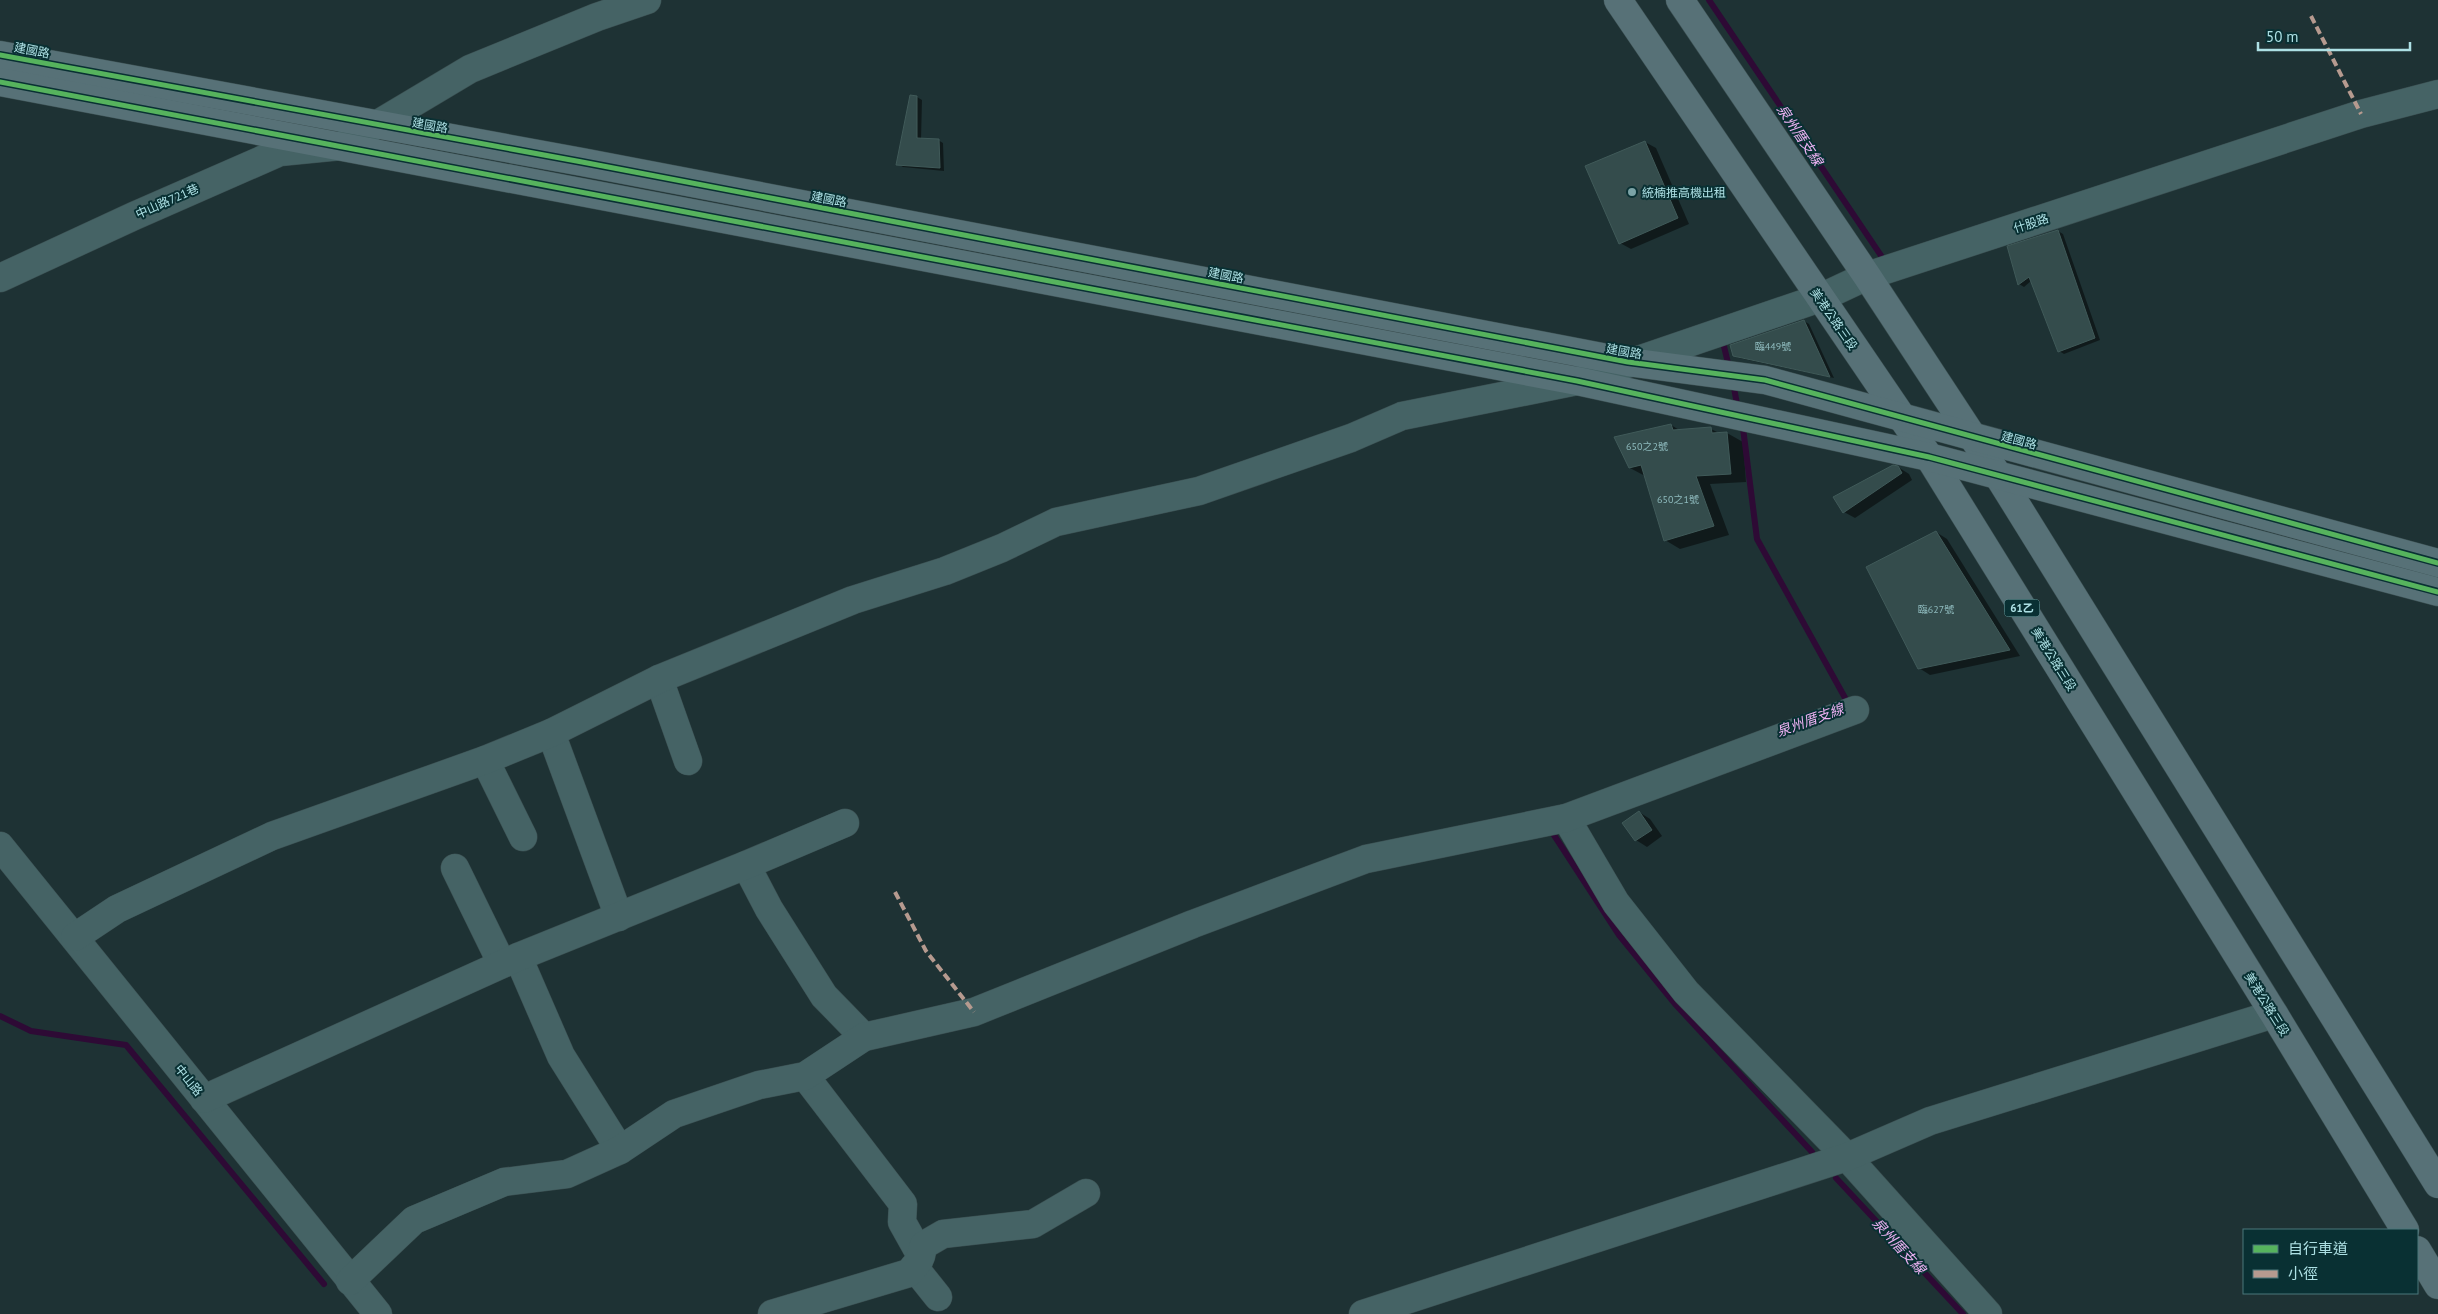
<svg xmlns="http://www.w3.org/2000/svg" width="2438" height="1314" viewBox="0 0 2438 1314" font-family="'PT Sans','Noto Sans TC',sans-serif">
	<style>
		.shadow { fill: #0007 }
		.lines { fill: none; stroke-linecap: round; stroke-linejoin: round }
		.stream { stroke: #2e0a35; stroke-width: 6 }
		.building { fill: #344c4c; stroke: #405a59 }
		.minor-casing { stroke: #3a4e50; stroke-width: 29 }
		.major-casing { stroke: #3a4e50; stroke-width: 29 }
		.minor { stroke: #456365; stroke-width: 28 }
		.major { stroke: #577177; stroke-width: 28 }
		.quiet { stroke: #b69a8f; stroke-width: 4; stroke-dasharray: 8 4; stroke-linecap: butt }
		.cycleway-casing { stroke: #093033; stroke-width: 8 }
		.cycleway { stroke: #56b35d; stroke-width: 5 }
		.poi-dot { fill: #7ba3a6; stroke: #093033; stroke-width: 2 }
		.labels { text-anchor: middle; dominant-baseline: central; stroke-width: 4; stroke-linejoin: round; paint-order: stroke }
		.number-label { font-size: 10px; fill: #8fbbbe }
		.shield { fill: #093033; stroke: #7cabaf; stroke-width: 1 }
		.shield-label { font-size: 11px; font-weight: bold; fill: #ade0e4 }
		.street-label { font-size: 12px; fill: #ade0e4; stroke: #093033 }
		.poi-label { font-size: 12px; fill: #ade0e4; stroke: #093033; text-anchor: start }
		.water-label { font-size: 14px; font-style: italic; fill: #eeb2f4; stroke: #093033 }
	</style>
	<rect width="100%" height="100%" fill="#1e3234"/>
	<g class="shadow">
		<polygon points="917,97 922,100 921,140 938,140 943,143 944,171 903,167 898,164"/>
		<polygon points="1645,142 1656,148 1689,224 1631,249 1620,243"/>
		<polygon points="2058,231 2063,234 2100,340 2064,354 2059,351 2031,281 2024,287 2019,284 2009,247"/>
		<polygon points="1804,321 1809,324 1834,378 1739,358 1734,355"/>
		<polygon points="1671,425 1681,431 1711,429 1719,433 1727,433 1743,442 1746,482 1710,484 1729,535 1680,549 1665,540 1645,476 1630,468"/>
		<polygon points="1898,467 1909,474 1912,480 1855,518 1844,512"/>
		<polygon points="1936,532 1947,539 2020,656 1930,675 1919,668"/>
		<polygon points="1639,812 1650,819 1662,836 1647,847 1636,840 1624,823"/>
	</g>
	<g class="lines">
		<g class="stream">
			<polyline points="1709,0 1884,260 1882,261"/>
			<polyline points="1722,338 1728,363"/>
			<polyline points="1734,388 1737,404"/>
			<polyline points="1743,428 1757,539 1849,705"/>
			<polyline points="1552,832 1619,935 1676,1005 1812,1152"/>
			<polyline points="0,1016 31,1031 126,1045 324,1284"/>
			<polyline points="1836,1178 1963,1314"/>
		</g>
	</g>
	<g class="building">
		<polygon points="910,95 917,96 917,138 939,139 940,168 896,165"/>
		<polygon points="1645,141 1678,218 1619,244 1585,166"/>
		<polygon points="2058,230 2095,338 2058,352 2029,277 2018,285 2007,246"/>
		<polygon points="1804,320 1830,377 1733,356 1730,345"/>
		<polygon points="1671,424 1673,430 1711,427 1712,433 1727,432 1731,474 1696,476 1714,526 1664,541 1641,465 1629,468 1614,437"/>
		<polygon points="1893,465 1898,466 1902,473 1843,513 1833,497"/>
		<polygon points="1936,531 2010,650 1918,669 1866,567"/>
		<polygon points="1639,811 1652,830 1635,841 1622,823"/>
	</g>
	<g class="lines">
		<defs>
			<g id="minor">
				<polyline points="0,278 134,216 280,152 341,146 470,69 597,17 647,0"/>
				<polyline points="659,679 688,761"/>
				<polyline points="551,733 619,917"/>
				<polyline points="485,760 523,837"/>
				<polyline points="1566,818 1616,903 1686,992 1847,1157 1988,1314"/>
				<polyline points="0,846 378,1314"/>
				<polyline points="746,865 769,909 824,996 864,1037"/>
				<polyline points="455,868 502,964"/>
				<polyline points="75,937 117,909 272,836 485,760 551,733 659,679 853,600 945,571 1002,548 1056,522 1199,491 1351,438 1402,416 1577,381 1820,298 1867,276 2361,114 2438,94"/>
				<polyline points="518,957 561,1056 620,1150"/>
				<polyline points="805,1076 903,1204 902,1222 921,1256"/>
				<polyline points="204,1099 518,957 746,865 845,823"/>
				<polyline points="914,1267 938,1297"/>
				<polyline points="350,1281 414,1220 504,1182 567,1174 620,1150 674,1114 759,1085 805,1076 864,1037 974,1012 1193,924 1366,859 1566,818 1855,710"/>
				<polyline points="772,1314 909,1273 919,1261 924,1245 943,1234 1033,1224 1086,1193"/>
				<polyline points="1363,1314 1847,1157 1930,1121 2274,1014"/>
			</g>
			<g id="major">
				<polyline points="1618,0 1929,457 2274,1014 2405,1230"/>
				<polyline points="1680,0 1867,276 1999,477 2438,1184"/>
				<polyline points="0,55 582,162 1628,362 1765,380 2438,563"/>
				<polyline points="0,82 1577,381 1929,457 2438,592"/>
				<polyline points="2417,1250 2438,1285"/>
			</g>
		</defs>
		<use href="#minor" class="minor-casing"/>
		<use href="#major" class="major-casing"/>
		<use href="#minor" class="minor"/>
		<use href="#major" class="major"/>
		<g class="quiet">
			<polyline points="2311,16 2361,114"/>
			<polyline points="895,892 926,951 974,1012"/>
		</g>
		<defs>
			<g id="cycleway">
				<polyline points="0,55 582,162 1628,362 1765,380 2438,563"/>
				<polyline points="0,82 1577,381 1929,457 2438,592"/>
			</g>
		</defs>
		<use href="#cycleway" class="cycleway-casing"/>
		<use href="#cycleway" class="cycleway"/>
	</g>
	<circle class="poi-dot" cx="1632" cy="192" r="5"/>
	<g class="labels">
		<g class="number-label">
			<text x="1773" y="346">臨449號</text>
			<text x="1647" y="446">650之2號</text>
			<text x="1678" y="499">650之1號</text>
			<text x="1936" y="609">臨627號</text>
		</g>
		<rect class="shield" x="2004.5" y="599.5" width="35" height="17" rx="4"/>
		<g class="shield-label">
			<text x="2022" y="608">61乙</text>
		</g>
		<g class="street-label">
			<text transform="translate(32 50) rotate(11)">建國路</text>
			<text transform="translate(430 125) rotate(10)">建國路</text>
			<text transform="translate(829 199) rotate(11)">建國路</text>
			<text transform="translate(167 201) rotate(-24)">中山路721巷</text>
			<text transform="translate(2031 223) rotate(-18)">什股路</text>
			<text transform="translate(1226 275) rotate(11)">建國路</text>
			<text transform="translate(1834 319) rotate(55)">美港公路三段</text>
			<text transform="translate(1624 351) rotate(10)">建國路</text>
			<text transform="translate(2019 440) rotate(15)">建國路</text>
			<text transform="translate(2054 659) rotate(58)">美港公路三段</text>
			<text transform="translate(2267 1004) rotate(58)">美港公路三段</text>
			<text transform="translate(189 1080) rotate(51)">中山路</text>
		</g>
		<g class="poi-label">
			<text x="1642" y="192">統楠推高機出租</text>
		</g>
		<g class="water-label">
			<text transform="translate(1800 135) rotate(56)">泉州厝支線</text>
			<text transform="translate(1810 720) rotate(-20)">泉州厝支線</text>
			<text transform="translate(1899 1246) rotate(47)">泉州厝支線</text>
		</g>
	</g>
	<rect x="2243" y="1229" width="175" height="65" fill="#093033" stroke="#4b767a"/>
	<rect x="2253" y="1245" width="25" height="8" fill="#56b35d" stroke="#4b767a"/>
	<text x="2288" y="1254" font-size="15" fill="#ade0e4">自行車道</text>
	<rect x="2253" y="1270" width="25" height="8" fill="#b69a8f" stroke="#4b767a"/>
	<text x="2288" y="1279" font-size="15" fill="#ade0e4">小徑</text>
	<path d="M2258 42v8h152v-8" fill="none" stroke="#ade0e4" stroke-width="2.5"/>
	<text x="2266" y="42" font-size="15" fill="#ade0e4" stroke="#093033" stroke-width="4" paint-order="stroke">50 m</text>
</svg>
